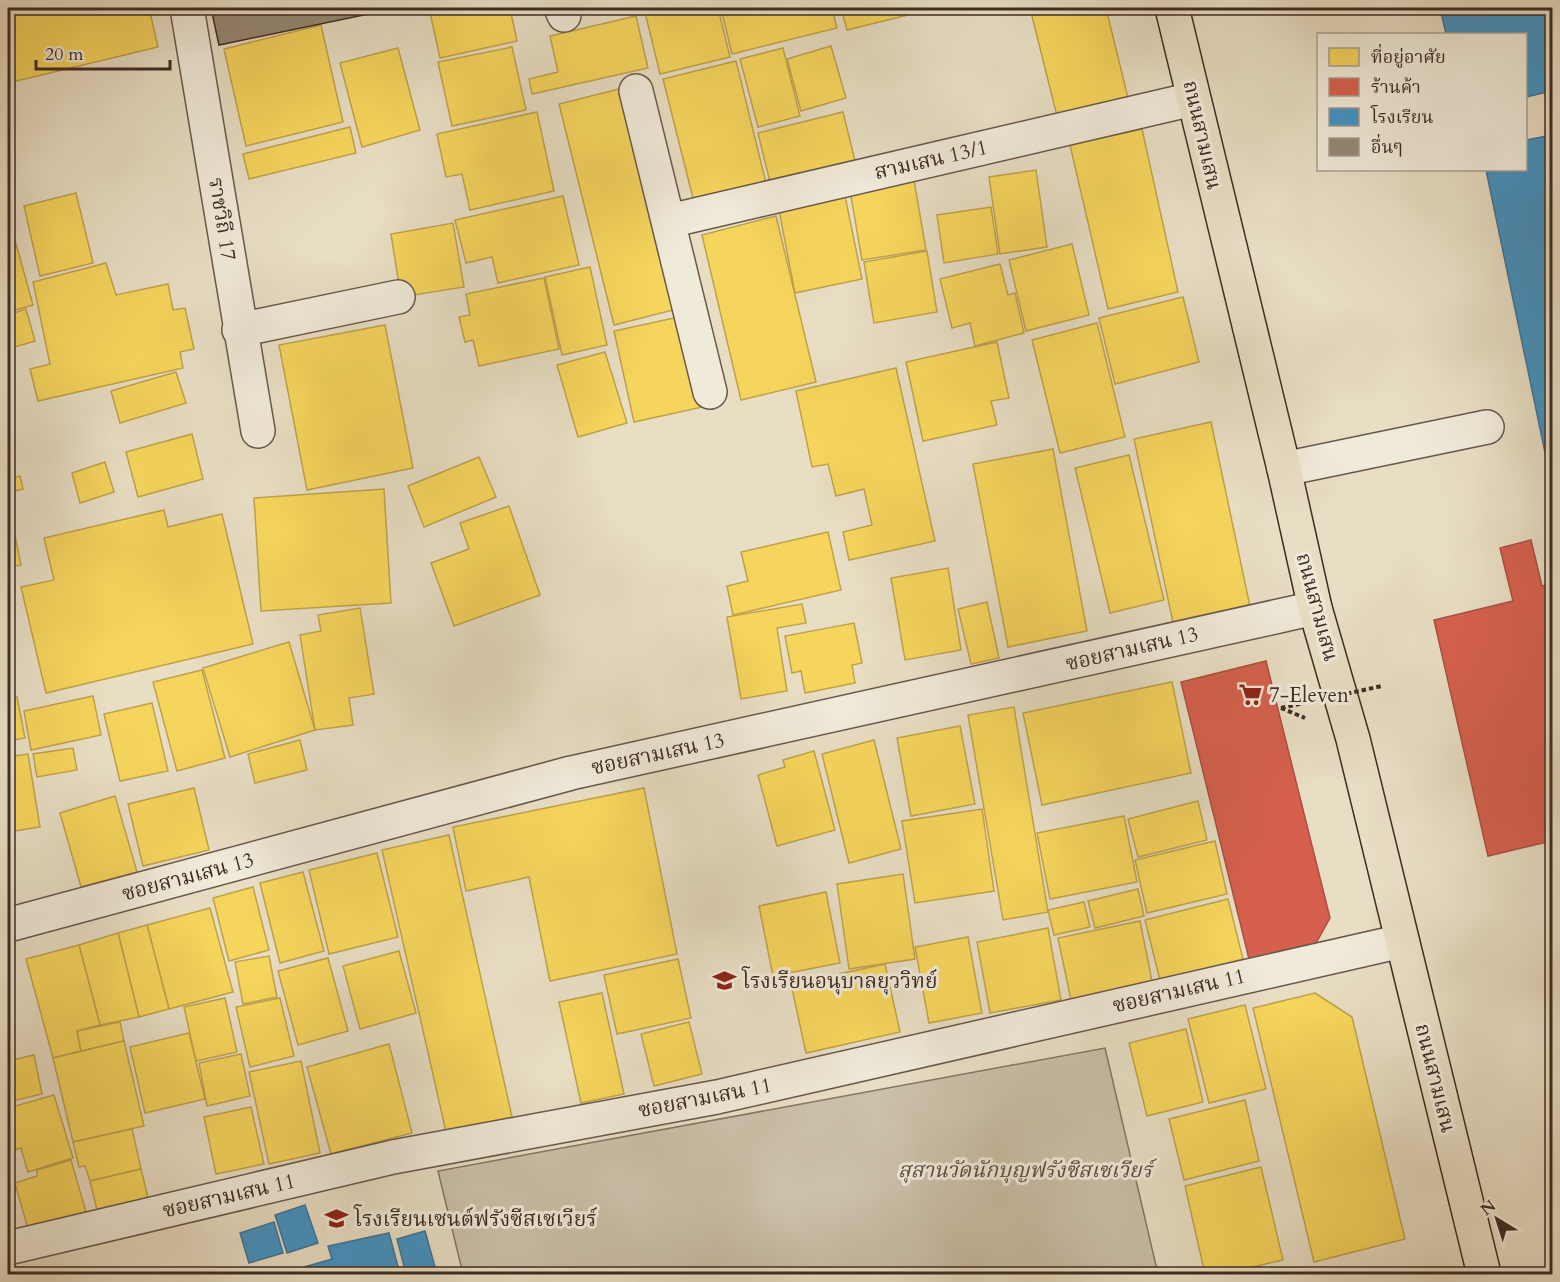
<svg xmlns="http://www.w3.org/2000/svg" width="1560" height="1282" viewBox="0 0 1560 1282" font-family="Cardo,'Noto Serif Thai',serif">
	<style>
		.green { fill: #cbc0a9; stroke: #847666; stroke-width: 1.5 }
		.homes { fill: #f6d55c; stroke: #bfa24b; stroke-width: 1.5 }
		.shops { fill: #d6604d; stroke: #a85041; stroke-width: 1.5 }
		.schools { fill: #4393c3; stroke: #427493; stroke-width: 1.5 }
		.building { fill: #968977; stroke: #3e2c24; stroke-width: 1.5 }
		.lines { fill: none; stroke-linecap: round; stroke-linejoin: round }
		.minor-casing { stroke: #68584c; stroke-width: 36 }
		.major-casing { stroke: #3e2c24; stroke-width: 36 }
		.path { stroke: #3e2c24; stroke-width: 4; stroke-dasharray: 4.5 3; stroke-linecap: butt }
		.minor { stroke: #f0ead9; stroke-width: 33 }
		.major { stroke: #e8dec4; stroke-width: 33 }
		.path-bridge { stroke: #3e2c24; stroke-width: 4; stroke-dasharray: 4.5 3; stroke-linecap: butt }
		.labels { text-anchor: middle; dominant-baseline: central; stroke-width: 6; stroke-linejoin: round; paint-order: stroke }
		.street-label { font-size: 21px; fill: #3e2c24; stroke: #f0ead9 }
		.poi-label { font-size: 21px; fill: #3e2c24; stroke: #f0ead9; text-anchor: start }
		.park-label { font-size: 21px; font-style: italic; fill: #5a4a3f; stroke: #f0ead9 }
	</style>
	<rect width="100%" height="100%" fill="#e8dec4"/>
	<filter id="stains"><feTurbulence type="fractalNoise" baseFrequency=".00333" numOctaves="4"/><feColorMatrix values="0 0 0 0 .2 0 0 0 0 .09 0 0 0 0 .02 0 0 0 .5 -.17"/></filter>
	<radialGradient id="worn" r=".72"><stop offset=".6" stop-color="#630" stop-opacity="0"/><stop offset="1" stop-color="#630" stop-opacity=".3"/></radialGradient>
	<polygon class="green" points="1105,1048 1158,1274 463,1274 438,1171"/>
	<g class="homes">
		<polygon points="8,8 149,8 158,47 8,83"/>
		<polygon points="429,8 510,8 517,41 440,58"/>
		<polygon points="644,8 718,8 730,57 660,74"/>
		<polygon points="721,8 832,8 837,28 732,54"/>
		<polygon points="841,8 927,8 928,10 847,30"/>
		<polygon points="1030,8 1106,8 1129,102 1058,120"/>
		<polygon points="636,16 648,68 532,94 529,79 558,72 550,36"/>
		<polygon points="321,25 343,122 246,146 224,49"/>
		<polygon points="831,46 846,98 801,111 787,59"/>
		<polygon points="512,47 526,110 452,126 438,62"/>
		<polygon points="398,48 420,130 362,147 340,63"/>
		<polygon points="783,48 800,116 758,127 740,59"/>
		<polygon points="736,61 766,183 694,202 663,79"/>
		<polygon points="631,86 685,307 614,325 559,104"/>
		<polygon points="537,112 554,191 470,210 462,174 446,177 437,134"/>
		<polygon points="843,112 858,173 773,194 758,133"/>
		<polygon points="350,127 356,153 249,179 243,154"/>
		<polygon points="1142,129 1178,292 1108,309 1070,145"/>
		<polygon points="1036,170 1047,247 1000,254 989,177"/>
		<polygon points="914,180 926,250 862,260 850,191"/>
		<polygon points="844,191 862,279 795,293 778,205"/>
		<polygon points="76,193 93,263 40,276 24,206"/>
		<polygon points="563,196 579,265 498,283 492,257 466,263 455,220"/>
		<polygon points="991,207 998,254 944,263 937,215"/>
		<polygon points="776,216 816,382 741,400 702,235"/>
		<polygon points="453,223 464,287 401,297 391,234"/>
		<polygon points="13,233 33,305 8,312 8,234"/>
		<polygon points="1072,244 1089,315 1026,331 1009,260"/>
		<polygon points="927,251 937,312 874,323 864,262"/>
		<polygon points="106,263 116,295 168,284 173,310 185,308 194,349 180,352 183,368 38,401 30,369 50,364 33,282"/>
		<polygon points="1000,264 1008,295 1015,293 1024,333 975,346 970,323 952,328 940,279"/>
		<polygon points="590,267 607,345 562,355 545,277"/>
		<polygon points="544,278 559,349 479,366 473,340 465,342 459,317 470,315 466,294"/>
		<polygon points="1183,297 1199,362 1115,384 1099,318"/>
		<polygon points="26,309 35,341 8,349 8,315"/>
		<polygon points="688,315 707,406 634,422 614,331"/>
		<polygon points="1097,323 1125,437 1060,453 1032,340"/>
		<polygon points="385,325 413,468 307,490 279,345"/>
		<polygon points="997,342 1009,398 991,401 997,425 923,441 906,362"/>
		<polygon points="605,352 627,423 578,437 557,365"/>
		<polygon points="896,368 935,541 849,560 843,532 872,525 864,489 836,496 828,464 812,467 796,391"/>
		<polygon points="176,372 186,403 120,423 111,391"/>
		<polygon points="1211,422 1252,616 1175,632 1134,439"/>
		<polygon points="192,434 203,479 138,497 126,452"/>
		<polygon points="8,438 13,474 8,474"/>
		<polygon points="1053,449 1087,631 1008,647 973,464"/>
		<polygon points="1129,455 1164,600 1110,613 1075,468"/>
		<polygon points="479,457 496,497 424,527 408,486"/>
		<polygon points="105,462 114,492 80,503 72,473"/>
		<polygon points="20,476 23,489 8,493 8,479"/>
		<polygon points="384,489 391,603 261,611 254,498"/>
		<polygon points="509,506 540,595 454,626 431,563 469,549 460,523"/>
		<polygon points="164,510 168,527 222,514 253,644 46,693 21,587 54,580 44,538"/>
		<polygon points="10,511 21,565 10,567 8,512"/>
		<polygon points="828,532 841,590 733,615 727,586 748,581 741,552"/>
		<polygon points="948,568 961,650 905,660 891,578"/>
		<polygon points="8,600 14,632 8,634"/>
		<polygon points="987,602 999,658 971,664 958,609"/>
		<polygon points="802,604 806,623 777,628 787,691 741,699 727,617"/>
		<polygon points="360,608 374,694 349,698 353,725 315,730 300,635 321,631 318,615"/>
		<polygon points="854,623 862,663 852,665 855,683 805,693 801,671 792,673 785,636"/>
		<polygon points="289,642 315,730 230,757 203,668"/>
		<polygon points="202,670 225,758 177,771 153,682"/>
		<polygon points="1172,682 1191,773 1042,805 1023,713"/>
		<polygon points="93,696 101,735 31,750 24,711"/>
		<polygon points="17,697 25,738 8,741 8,699"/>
		<polygon points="152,703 168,771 120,781 104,714"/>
		<polygon points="1014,707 1048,912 1003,920 968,715"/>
		<polygon points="960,726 975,804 911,816 897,738"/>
		<polygon points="300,740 307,770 255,783 248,754"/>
		<polygon points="874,740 901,849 849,863 822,754"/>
		<polygon points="73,748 77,770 37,777 33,754"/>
		<polygon points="814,751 835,830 777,846 758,775 785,767 783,760"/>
		<polygon points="28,754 40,827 8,832 8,757"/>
		<polygon points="194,788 209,850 143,866 128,804"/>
		<polygon points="644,788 677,954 550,981 529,877 466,891 453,827"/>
		<polygon points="115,796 137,872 81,887 60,813"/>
		<polygon points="1198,801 1207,840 1138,857 1128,819"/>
		<polygon points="982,809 994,891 915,903 902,821"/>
		<polygon points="1124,816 1137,882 1050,899 1037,833"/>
		<polygon points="449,835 512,1117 446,1132 382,850"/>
		<polygon points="1215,841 1227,894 1147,913 1135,860"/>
		<polygon points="377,853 398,937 329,954 309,870"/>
		<polygon points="303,872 324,951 280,963 260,883"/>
		<polygon points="903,874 915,959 849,969 837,884"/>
		<polygon points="253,887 269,950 229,961 213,898"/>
		<polygon points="1138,889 1144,916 1095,928 1088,901"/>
		<polygon points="826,892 840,963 773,976 759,906"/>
		<polygon points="1228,899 1243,959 1160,980 1145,920"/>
		<polygon points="1084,902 1090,927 1054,935 1048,910"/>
		<polygon points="210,908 233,992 169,1009 147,925"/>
		<polygon points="1140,921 1152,981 1071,1000 1058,938"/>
		<polygon points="147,925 169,1009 139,1017 118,933"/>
		<polygon points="1048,928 1061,1000 990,1013 977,942"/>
		<polygon points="118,933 139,1017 100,1025 79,945"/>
		<polygon points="968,937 982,1013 929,1023 915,947"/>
		<polygon points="79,945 100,1025 77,1031 81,1051 53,1058 26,959"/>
		<polygon points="399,951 416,1013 360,1029 343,966"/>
		<polygon points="269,956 277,997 243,1004 235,962"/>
		<polygon points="328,958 348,1031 298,1045 278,971"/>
		<polygon points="678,959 691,1018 617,1034 604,975"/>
		<polygon points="885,964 900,1032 806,1053 791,984"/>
		<polygon points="602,993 624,1094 581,1103 559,1002"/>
		<polygon points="1315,993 1352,1017 1405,1239 1314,1262 1253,1008"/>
		<polygon points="225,998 237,1052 196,1061 184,1007"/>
		<polygon points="280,998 294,1056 250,1067 236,1007"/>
		<polygon points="1245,1005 1266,1089 1209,1103 1188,1019"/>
		<polygon points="120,1022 124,1041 81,1051 77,1031"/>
		<polygon points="689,1022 702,1074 654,1086 641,1034"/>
		<polygon points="1186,1029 1203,1102 1147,1116 1129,1043"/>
		<polygon points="189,1033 205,1099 145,1113 130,1047"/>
		<polygon points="124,1041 144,1126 73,1142 53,1058"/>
		<polygon points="389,1044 412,1133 331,1154 307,1067"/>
		<polygon points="241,1054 250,1096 207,1106 199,1063"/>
		<polygon points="34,1055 42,1094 8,1102 8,1061"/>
		<polygon points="301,1061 320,1153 269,1164 249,1072"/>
		<polygon points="54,1095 73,1158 28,1172 21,1148 8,1152 8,1108"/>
		<polygon points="1245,1100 1259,1161 1184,1180 1169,1119"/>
		<polygon points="251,1107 264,1164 216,1174 204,1117"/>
		<polygon points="132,1129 141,1169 90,1181 85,1166 79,1167 73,1142"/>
		<polygon points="71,1160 86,1212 28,1229 15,1183 37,1176 37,1170"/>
		<polygon points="1261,1167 1283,1260 1222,1274 1205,1274 1185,1186"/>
		<polygon points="141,1169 149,1202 98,1214 90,1181"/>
	</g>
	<g class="shops">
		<polygon points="1531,540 1542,586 1552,583 1552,841 1488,856 1434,620 1513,601 1500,548"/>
		<polygon points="1266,661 1330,918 1311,952 1251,967 1181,682"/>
	</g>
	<g class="schools">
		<polygon points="1440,8 1552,8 1552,91 1526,97 1526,34 1446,34"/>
		<polygon points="1552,135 1552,486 1486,170 1526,170 1526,140"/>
		<polygon points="305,1205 318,1243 287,1253 275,1215"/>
		<polygon points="274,1222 283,1253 249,1263 240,1233"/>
		<polygon points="425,1231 437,1274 406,1274 397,1239"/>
		<polygon points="389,1233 400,1274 280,1274 332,1259 328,1246"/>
	</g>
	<polygon class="building" points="211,8 393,8 393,9 219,45"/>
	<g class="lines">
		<defs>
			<g id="minor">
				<polyline points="187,8 258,431"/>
				<polyline points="561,8 564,15"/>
				<polyline points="636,91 710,392"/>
				<polyline points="669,221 1193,99"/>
				<polyline points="239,330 398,297"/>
				<polyline points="1284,469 1487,427"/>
				<polyline points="8,925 571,773 1315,608"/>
				<polyline points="8,1248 393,1157 717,1097 1402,941"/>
			</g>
			<polyline id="major" points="1172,8 1284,469 1315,608 1353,739 1484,1274"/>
		</defs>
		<use href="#minor" class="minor-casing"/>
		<use href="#major" class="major-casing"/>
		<polyline class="path" points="1281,708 1305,718"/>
		<use href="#minor" class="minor"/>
		<use href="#major" class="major"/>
		<polyline class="path-bridge" points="1281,708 1382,686"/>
	</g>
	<defs>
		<symbol id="supermarket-bare" viewBox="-9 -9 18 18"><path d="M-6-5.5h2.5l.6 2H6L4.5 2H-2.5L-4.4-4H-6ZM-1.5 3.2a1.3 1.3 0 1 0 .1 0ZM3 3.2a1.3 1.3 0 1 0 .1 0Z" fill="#8f2418" stroke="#f0ead9" stroke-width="2.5" paint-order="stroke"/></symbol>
		<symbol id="school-bare" viewBox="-9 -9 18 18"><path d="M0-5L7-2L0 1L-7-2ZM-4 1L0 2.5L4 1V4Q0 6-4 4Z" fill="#8f2418" stroke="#f0ead9" stroke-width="2.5" paint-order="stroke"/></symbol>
	</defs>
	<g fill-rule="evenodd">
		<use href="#supermarket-bare" x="1234" y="678" width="33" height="33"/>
		<use href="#school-bare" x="708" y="964" width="33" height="33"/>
		<use href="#school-bare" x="320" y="1202" width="33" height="33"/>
	</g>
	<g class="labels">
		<g class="street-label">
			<text transform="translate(1202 135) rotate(77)">ถนนสามเสน</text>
			<text transform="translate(931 160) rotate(-13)">สามเสน 13/1</text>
			<text transform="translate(222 219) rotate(81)">ราชวิถี 17</text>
			<text transform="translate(1317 607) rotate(75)">ถนนสามเสน</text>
			<text transform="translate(1132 649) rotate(-13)">ซอยสามเสน 13</text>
			<text transform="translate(658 754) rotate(-12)">ซอยสามเสน 13</text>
			<text transform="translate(188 877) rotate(-15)">ซอยสามเสน 13</text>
			<text transform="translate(1179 991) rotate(-13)">ซอยสามเสน 11</text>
			<text transform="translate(1435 1078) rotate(76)">ถนนสามเสน</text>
			<text transform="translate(705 1098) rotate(-11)">ซอยสามเสน 11</text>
			<text transform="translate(229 1196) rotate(-13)">ซอยสามเสน 11</text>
		</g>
		<g class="poi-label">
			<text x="1269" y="695">7-Eleven</text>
			<text x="742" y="981">โรงเรียนอนุบาลยุววิทย์</text>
			<text x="354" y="1219">โรงเรียนเซนต์ฟรังซีสเซเวียร์</text>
		</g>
		<g class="park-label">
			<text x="1025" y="1170">สุสานวัดนักบุญฟรังซิสเซเวียร์</text>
		</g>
	</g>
	<rect width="1560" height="1282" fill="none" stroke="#e8dec4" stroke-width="30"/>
	<rect x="9" y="9" width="1542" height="1264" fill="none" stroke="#3e2c24" stroke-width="3"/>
	<rect x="15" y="15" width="1530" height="1252" fill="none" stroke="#3e2c24" stroke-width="1.5"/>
	<rect x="1317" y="33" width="210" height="138" fill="#f0ead9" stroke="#a99e91" stroke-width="1.5"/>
	<rect x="1329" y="48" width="30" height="18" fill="#f6d55c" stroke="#a99e91" stroke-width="1.5"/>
	<text x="1371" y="63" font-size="18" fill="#3e2c24">ที่อยู่อาศัย</text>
	<rect x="1329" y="78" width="30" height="18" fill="#d6604d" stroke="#a99e91" stroke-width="1.5"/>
	<text x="1371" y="93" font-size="18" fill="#3e2c24">ร้านค้า</text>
	<rect x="1329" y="108" width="30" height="18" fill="#4393c3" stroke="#a99e91" stroke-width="1.5"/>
	<text x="1371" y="123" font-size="18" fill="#3e2c24">โรงเรียน</text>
	<rect x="1329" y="138" width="30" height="18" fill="#968977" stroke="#a99e91" stroke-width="1.5"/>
	<text x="1371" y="153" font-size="18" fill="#3e2c24">อื่นๆ</text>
	<g transform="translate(1497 1219) rotate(322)" stroke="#f0ead9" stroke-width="4.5" paint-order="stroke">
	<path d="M0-4.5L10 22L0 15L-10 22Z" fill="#3e2c24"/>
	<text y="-9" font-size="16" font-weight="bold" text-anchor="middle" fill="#3e2c24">N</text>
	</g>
	<path d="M36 60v9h134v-9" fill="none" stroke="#3e2c24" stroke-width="3"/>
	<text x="45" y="60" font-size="18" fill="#3e2c24" stroke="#f0ead9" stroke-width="4.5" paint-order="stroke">20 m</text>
	<rect width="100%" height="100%" filter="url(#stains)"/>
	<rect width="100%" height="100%" fill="url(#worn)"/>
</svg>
